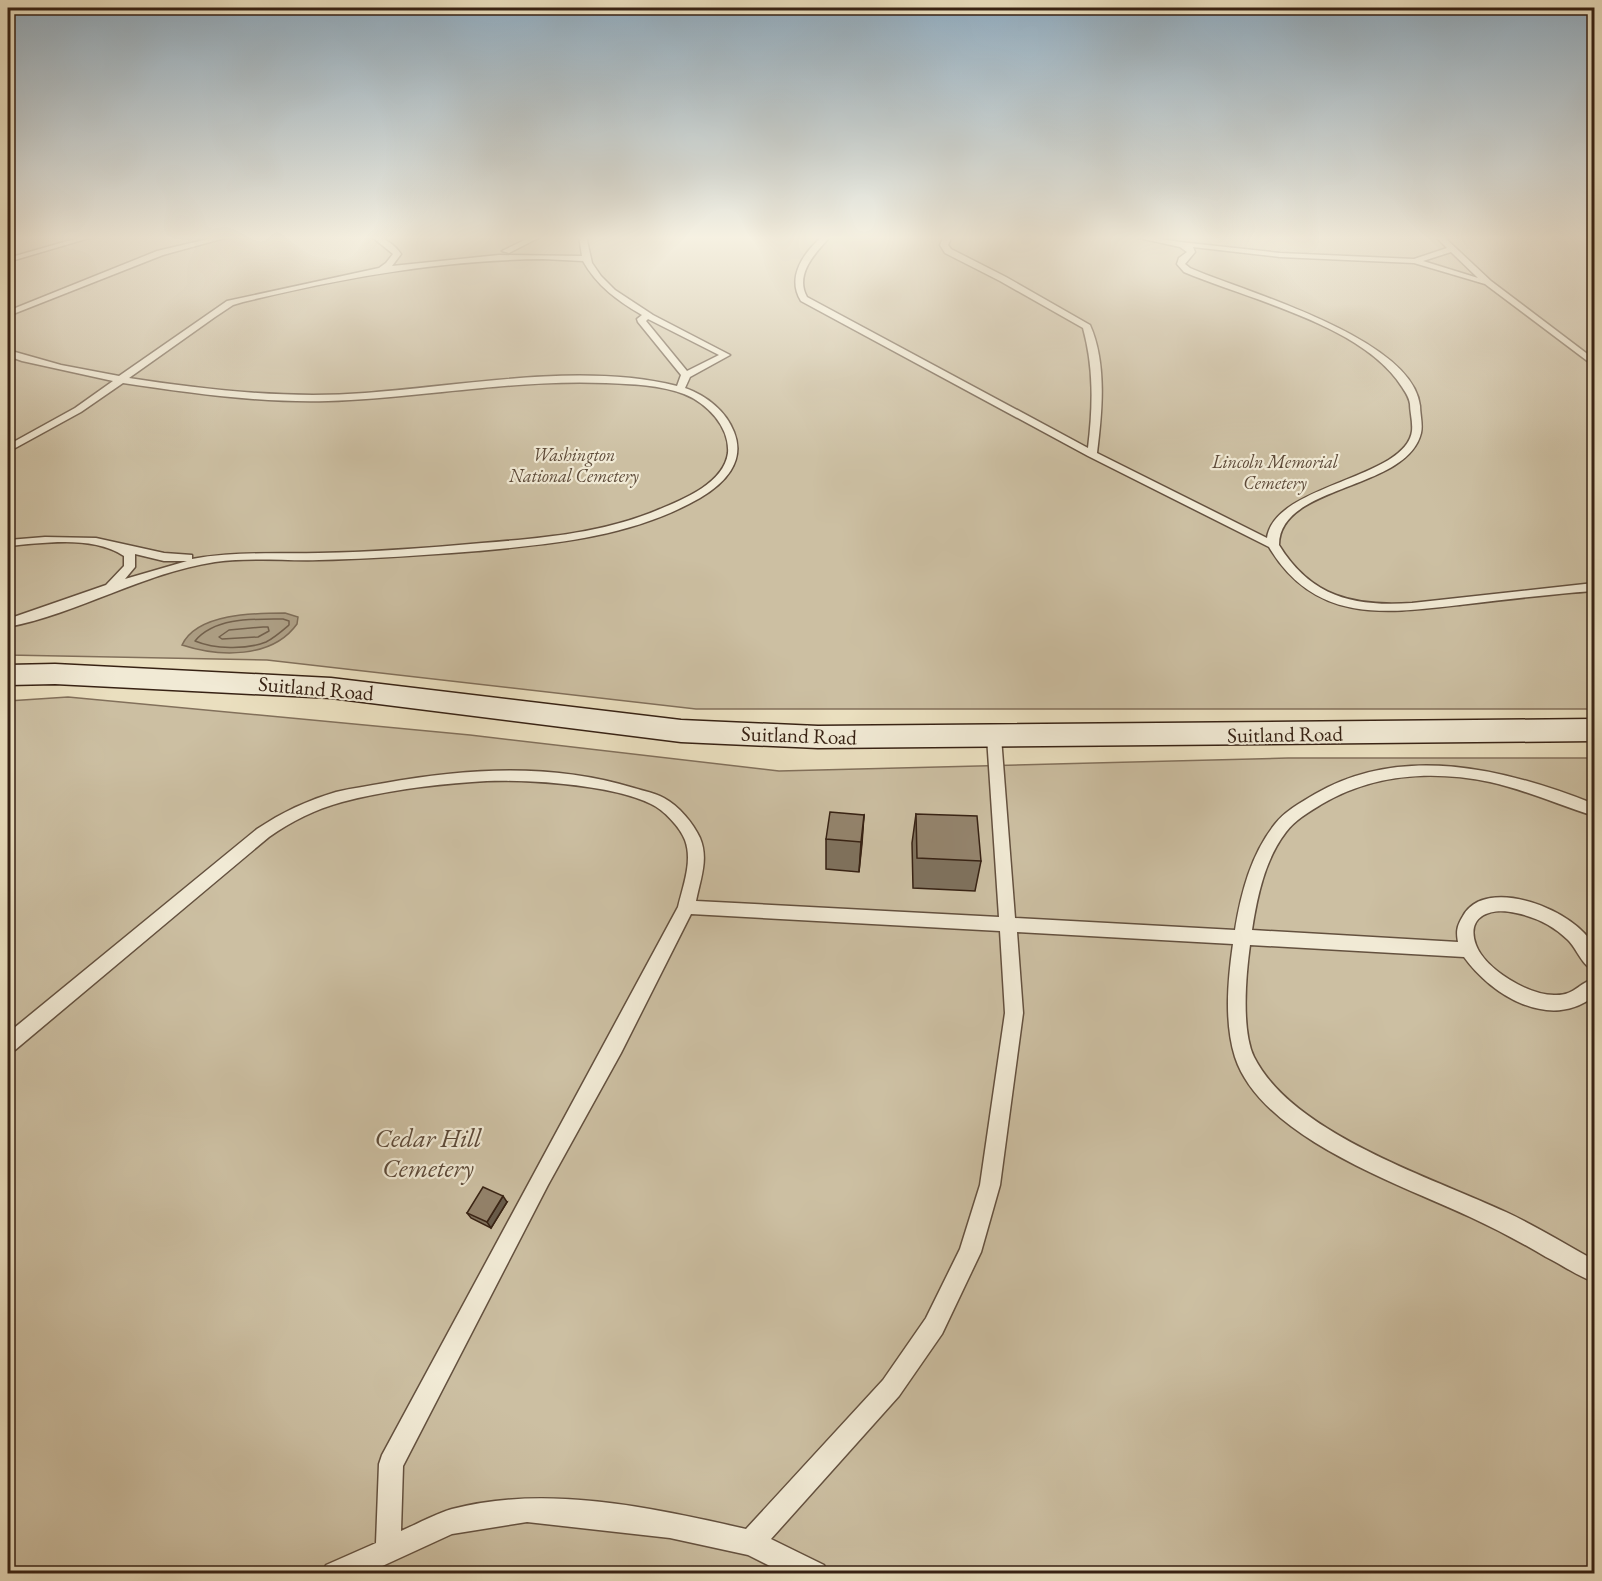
<svg xmlns="http://www.w3.org/2000/svg" width="1602" height="1581" viewBox="0 0 1602 1581" font-family="'EB Garamond',serif">
	<style>
		.green { fill: #ccbfa2; stroke: #82705b; stroke-width: 1.5 }
		.water { fill: #ad9f85; stroke: #7e6d58; stroke-width: 1.5 }
		.lines { fill: none; stroke-linecap: round; stroke-linejoin: round }
		.shore { stroke: #72604c; stroke-width: 1.5 }
		.service-casing { stroke: #64513f; stroke-width: 3 }
		.secondary-casing { stroke: #372214; stroke-width: 3 }
		.service { fill: #f1ead5; fill-rule: evenodd }
		.secondary { fill: #f1ead5; fill-rule: evenodd }
		.wall { fill: #7f725e; stroke: #372214; stroke-width: 1.5 }
		.shaded-wall { fill: #685c4c; stroke: #372214; stroke-width: 1.5 }
		.building { fill: #94846d; stroke: #372214; stroke-width: 1.5 }
		.labels { text-anchor: middle; dominant-baseline: central; stroke-width: 4.5; stroke-linejoin: round; paint-order: stroke }
		.far-park-label { font-size: 18px; font-style: italic; fill: #5c4938; stroke: #f1ead5 }
		.street-label { font-size: 21px; fill: #372214; stroke: #f1ead5 }
		.near-park-label { font-size: 26px; font-style: italic; fill: #5c4938; stroke: #f1ead5 }
	</style>
	<rect width="100%" height="100%" fill="#eadfbf"/>
	<filter id="stains"><feTurbulence type="fractalNoise" baseFrequency=".00333" numOctaves="4"/><feColorMatrix values="0 0 0 0 .2 0 0 0 0 .09 0 0 0 0 .02 0 0 0 .5 -.17"/></filter>
	<radialGradient id="worn" r=".72"><stop offset=".6" stop-color="#630" stop-opacity="0"/><stop offset="1" stop-color="#630" stop-opacity=".3"/></radialGradient>
	<g class="green">
		<polygon points="8,236 1594,236 1594,709 696,709 267,660 8,655"/>
		<polygon points="68,697 470,735 779,771 1288,758 1594,758 1594,1573 8,1574 8,701"/>
	</g>
	<path class="water" d="M285,613l13,4 -1,7c-25,35 -78,33 -115,21 15,-32 73,-32 103,-32z"/>
	<g class="lines">
		<g class="shore">
			<path d="M283,619l6,2v4c-7,6 -15,13 -23,17 -20,8 -52,7 -71,-1 20,-24 59,-22 88,-22z"/>
			<polygon points="263,627 268,627 269,631 258,637 222,639 219,637 229,630"/>
		</g>
		<defs>
			<g id="service">
				<polygon points="85,236 96,236 8,262 8,258"/>
				<polygon points="221,236 232,236 163,255 8,316 8,311 157,251"/>
				<path d="M371,236c12,0 23,8 30,18l-9,12 107,-11 83,1 -3,-20h7l6,27 9,13 14,14 38,25 77,40 -40,22 -5,11c22,8 41,23 49,44 12,30 -10,52 -34,66 -68,39 -146,46 -222,53 -53,4 -106,8 -159,9 -34,1 -70,-3 -104,2 -72,11 -136,51 -207,65v-8l98,-34 18,-19v-10c-31,-21 -81,-13 -116,-10v-6l37,-3 51,1 68,15 28,2v4c43,-8 84,-5 127,-6 55,-1 109,-5 163,-10 61,-5 122,-10 178,-34 24,-10 64,-26 68,-56 2,-26 -21,-50 -44,-59 -24,-9 -52,-10 -78,-11 -93,-4 -185,15 -278,18 -68,2 -138,-8 -205,-18l-42,29 -73,40v-7l67,-37 38,-27 -91,-20 -14,-5v-6l53,15 58,11 108,-75 152,-33 7,-5 7,-9zM543,259l40,2c14,25 35,40 59,54l-5,4 1,3 43,53 -4,11c-96,-24 -215,0 -312,7 -79,6 -158,-3 -236,-15l86,-61 18,-12 10,-3c99,-24 197,-42 300,-43zM648,319l71,36 -32,16 -41,-50zM135,554l29,7h23l-62,18 10,-12z"/>
				<polygon points="533,236 542,236 509,253 502,251"/>
				<path d="M823,236h8c-15,16 -37,38 -24,61l281,151c5,-41 6,-80 -5,-120l-83,-47 -55,-28 -5,-8 4,-9h8l-4,9 3,4 55,28 84,48c17,38 12,88 7,128l170,85c7,-54 139,-59 145,-107 1,-9 -2,-19 -2,-27 -1,-7 -4,-11 -8,-17 -39,-62 -152,-87 -218,-115l-7,-8 2,-6 8,-6 -7,-5 -50,-11h13l37,6 100,11 134,6 33,-11 -12,-12h8l48,45 103,78v7l-109,-82 -71,-21 -134,-6 -87,-10 2,5 -10,12 5,4c55,24 223,70 230,138 0,8 3,19 1,27 -14,58 -142,51 -142,112 32,52 75,62 133,58l182,-20v8c-42,3 -84,8 -126,13 -79,9 -152,22 -199,-57l-181,-91 -287,-155c-15,-24 3,-49 22,-65zM1451,252l27,26 -55,-17z"/>
				<path d="M994,732l7,5 14,181 220,12c6,-37 16,-76 40,-106 10,-13 25,-21 40,-30 87,-51 191,-25 279,10v12c-35,-11 -68,-26 -104,-34 -58,-12 -117,-8 -168,22 -13,8 -27,16 -36,28 -21,27 -29,65 -34,98l206,12c-2,-11 -1,-16 5,-26 23,-42 115,-5 131,31 2,6 0,16 0,23 -11,-3 -17,-21 -26,-30 -14,-14 -32,-23 -52,-27 -24,-6 -51,2 -40,32 9,24 52,50 78,50 21,1 24,-12 40,-16v17c-43,35 -102,0 -130,-39l-214,-12c-4,29 -9,85 4,112 39,77 177,120 252,155 30,14 59,32 88,48v22c-16,-6 -32,-17 -48,-25 -25,-15 -50,-28 -76,-40 -71,-33 -209,-80 -235,-160 -11,-35 -7,-78 -2,-113l-216,-12 6,81 -23,172 -19,67 -39,82 -43,62 -128,143 53,26 4,9h-42l-38,-19 -78,-17 -143,-16 -75,12 -87,40h-43l4,-9 50,-22 3,-79 3,-9 296,-548c5,-21 15,-46 7,-67 -5,-13 -21,-30 -34,-36 -40,-20 -133,-26 -179,-22 -43,3 -88,9 -130,20 -26,7 -52,20 -73,35l-254,213 -7,2v-19l249,-204c24,-16 51,-29 79,-37 16,-4 33,-6 49,-9 82,-15 168,-20 249,5 10,3 21,5 30,10 15,8 29,25 36,40 9,21 0,42 -4,63l303,16 -12,-180zM691,914l309,17 5,82 -25,172 -20,64 -34,69 -43,62 -137,149c-94,-21 -198,-45 -294,-20 -17,5 -35,15 -51,22l2,-65 145,-281 73,-132z"/>
			</g>
			<polygon id="secondary" points="55,664 331,678 681,720 818,726 1594,719 1594,741 818,748 681,742 331,698 55,684 8,685 8,665"/>
		</defs>
		<use href="#service" class="service-casing"/>
		<use href="#secondary" class="secondary-casing"/>
		<use href="#service" class="service"/>
		<use href="#secondary" class="secondary"/>
	</g>
	<g class="wall">
		<polygon points="916,814 981,861 975,891 913,888 912,843"/>
		<polygon points="864,815 859,872 826,869 826,839"/>
		<polygon points="507,1202 491,1228 471,1218 467,1213"/>
	</g>
	<g class="shaded-wall">
		<polygon points="864,815 862,844 859,872 861,842"/>
		<polygon points="503,1196 507,1202 491,1228 487,1222"/>
	</g>
	<g class="building">
		<polygon points="830,812 864,815 861,842 826,839"/>
		<polygon points="916,814 977,816 981,861 917,858"/>
		<polygon points="483,1187 503,1196 487,1222 467,1213"/>
	</g>
	<linearGradient id="sky" x2="0" y2="1"><stop stop-color="#90acc0"/><stop offset="0.52" stop-color="#f6f1e2"/><stop offset="1" stop-color="#f6f1e2" stop-opacity="0"/></linearGradient>
	<rect width="1602" height="457" fill="url(#sky)"/>
	<g class="labels">
		<g class="far-park-label">
			<text x="574" y="454">Washington<tspan x="574" dy="21">National Cemetery</tspan></text>
			<text x="1275" y="461">Lincoln Memorial<tspan x="1275" dy="21">Cemetery</tspan></text>
		</g>
		<g class="street-label">
			<text transform="translate(316 688) rotate(5)">Suitland Road</text>
			<text transform="translate(1285 734) rotate(-1)">Suitland Road</text>
			<text transform="translate(799 735) rotate(2)">Suitland Road</text>
		</g>
		<g class="near-park-label">
			<text x="428" y="1138">Cedar Hill<tspan x="428" dy="30">Cemetery</tspan></text>
		</g>
	</g>
	<rect width="1602" height="1581" fill="none" stroke="#eadfbf" stroke-width="30"/>
	<rect x="9" y="9" width="1584" height="1563" fill="none" stroke="#372214" stroke-width="3"/>
	<rect x="15" y="15" width="1572" height="1551" fill="none" stroke="#372214" stroke-width="1.5"/>
	<rect width="100%" height="100%" filter="url(#stains)"/>
	<rect width="100%" height="100%" fill="url(#worn)"/>
</svg>
